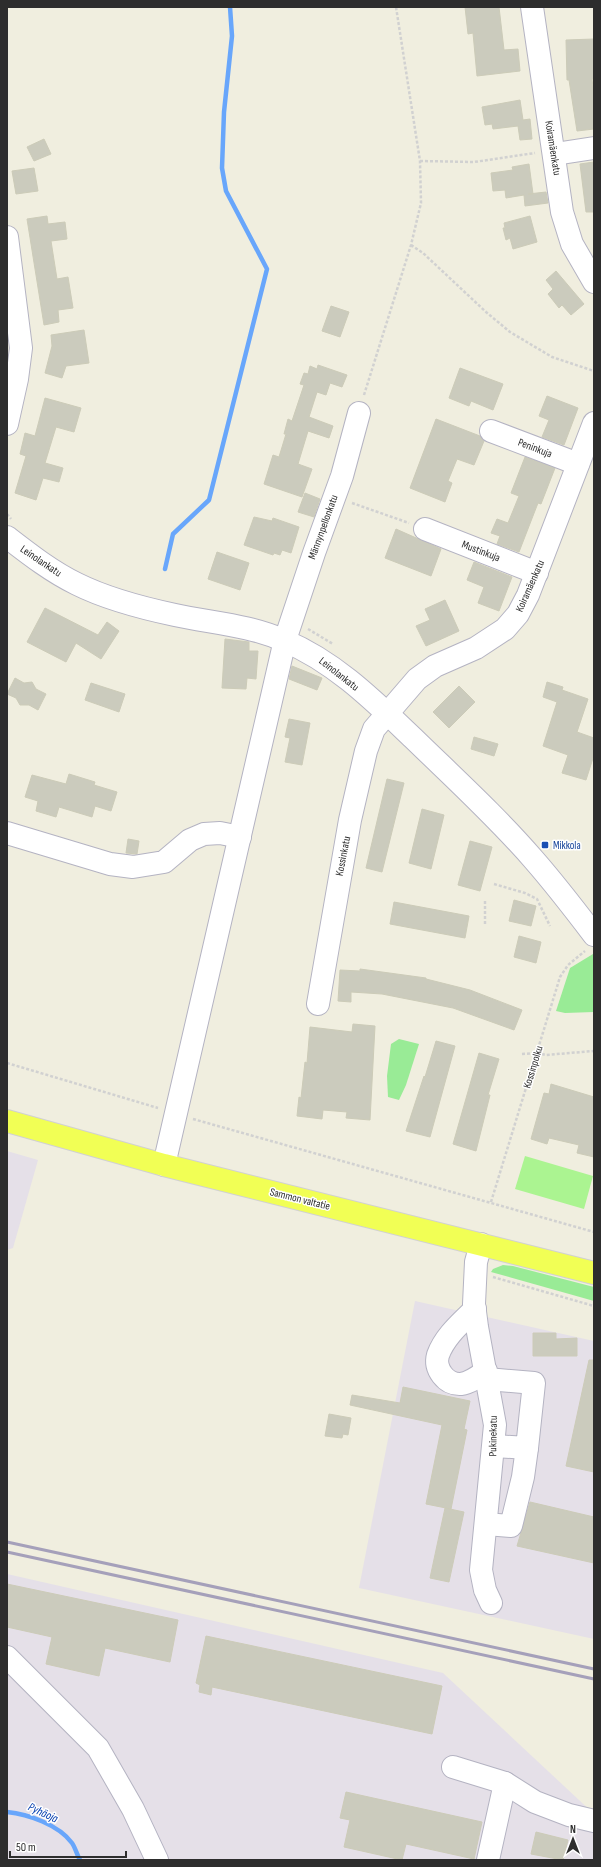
<svg xmlns="http://www.w3.org/2000/svg" width="601" height="1867" viewBox="0 0 601 1867" font-family="'Sofia Sans Condensed',sans-serif">
	<style>
		.industrial { fill: #e5e0e8 }
		.green { fill: #99eb96 }
		.pitch { fill: #abf491 }
		.lines { fill: none; stroke-linecap: round; stroke-linejoin: round }
		.stream { stroke: #68a6fb; stroke-width: 4.5 }
		.building { fill: #cbcbbd; stroke: #cccbb8 }
		.minor-casing { stroke: #b4b3c2; stroke-width: 24 }
		.major-casing { stroke: #d1d1d1; stroke-width: 24 }
		.path { stroke: #d1d1d1; stroke-width: 2.5; stroke-dasharray: 3 2; stroke-linecap: butt }
		.minor { stroke: #fff; stroke-width: 22 }
		.major { stroke: #f1ff55; stroke-width: 22 }
		.rail { stroke: #a5a0ba; stroke-width: 3 }
		.transit-dot { fill: #1a4fb4; stroke: #fff; stroke-width: 1.5 }
		.labels { text-anchor: middle; dominant-baseline: central; stroke-width: 3; stroke-linejoin: round; paint-order: stroke }
		.street-label { font-size: 11px; fill: #2d2d2d; stroke: #fff }
		.transit-label { font-size: 11px; fill: #164399; stroke: #fff; text-anchor: start }
		.water-label { font-size: 12px; font-style: italic; fill: #003caf; stroke: #fff }
	</style>
	<rect width="100%" height="100%" fill="#f0eedf"/>
	<g class="industrial">
		<polygon points="7,1151 38,1160 13,1248 7,1250"/>
		<polygon points="415,1301 594,1341 594,1639 359,1588"/>
		<polygon points="7,1574 443,1673 594,1814 594,1860 7,1860"/>
	</g>
	<g class="green">
		<polygon points="593,954 594,1012 565,1013 556,1011 570,968"/>
		<polygon points="399,1039 419,1044 406,1085 399,1100 388,1097 387,1076 391,1044"/>
		<polygon points="503,1265 513,1266 594,1287 594,1301 491,1272 493,1269"/>
	</g>
	<polygon class="pitch" points="525,1156 593,1176 584,1209 515,1189"/>
	<g class="lines">
		<g class="stream">
			<polyline points="165,569 173,534 209,500 267,269 226,191 222,168 224,112 232,36 230,7"/>
			<path d="M7,1812c21,2 52,13 65,31 3,4 5,12 8,17"/>
		</g>
	</g>
	<g class="building">
		<polygon points="465,7 499,7 504,50 518,49 520,71 477,76 473,33 468,34"/>
		<polygon points="594,39 594,79 592,79 594,95 594,129 577,131 569,80 567,80 566,40"/>
		<polygon points="520,100 523,120 530,119 532,139 520,140 518,126 493,129 492,124 485,125 482,107"/>
		<polygon points="44,139 51,154 34,161 27,147"/>
		<polygon points="594,162 594,212 586,212 580,164"/>
		<polygon points="529,164 533,194 528,194 546,192 548,203 525,206 524,195 506,198 505,190 493,191 491,173 513,170 512,167"/>
		<polygon points="34,168 38,191 16,194 12,171"/>
		<polygon points="47,216 48,224 65,222 67,239 51,241 57,279 68,277 73,308 58,310 59,322 44,325 27,219"/>
		<polygon points="530,216 537,242 513,249 510,238 506,240 503,228 505,228 504,223"/>
		<polygon points="556,271 584,304 571,315 562,305 559,308 548,294 553,289 546,280"/>
		<polygon points="331,306 349,312 340,337 322,331"/>
		<polygon points="84,330 89,363 66,366 62,378 45,373 52,346 51,335"/>
		<polygon points="318,365 347,375 342,387 330,383 326,395 317,392 309,417 333,426 329,438 308,431 298,464 312,469 302,497 264,484 273,455 279,457 286,434 284,434 288,419 292,421 304,385 300,384 304,373 308,374 310,366 317,369"/>
		<polygon points="460,368 503,384 493,410 471,401 469,406 449,398"/>
		<polygon points="547,396 578,408 564,445 542,437 549,420 539,416"/>
		<polygon points="45,398 81,408 74,432 56,427 45,463 63,468 59,482 43,478 36,500 15,493 26,456 20,454 25,433 35,436"/>
		<polygon points="436,419 480,436 484,441 474,465 457,459 448,481 452,483 445,502 410,488"/>
		<polygon points="525,457 555,468 541,504 538,503 519,552 497,544 500,536 491,533 497,519 508,523 519,496 511,493"/>
		<polygon points="305,493 320,499 314,517 298,512"/>
		<polygon points="254,517 272,521 273,518 299,527 291,553 282,550 280,555 274,553 273,555 244,545"/>
		<polygon points="396,529 441,549 431,576 385,558"/>
		<polygon points="217,552 249,563 240,590 208,579"/>
		<polygon points="474,562 512,577 499,611 478,603 484,587 467,580"/>
		<polygon points="445,600 459,631 426,646 416,626 430,620 425,609"/>
		<polygon points="45,608 98,635 107,622 119,631 101,659 76,643 66,662 27,642"/>
		<polygon points="225,639 249,642 249,651 258,651 256,679 247,678 246,689 222,688"/>
		<polygon points="292,666 322,678 317,690 289,679"/>
		<polygon points="15,678 24,683 32,682 36,689 46,694 38,710 29,705 20,705 16,698 7,694"/>
		<polygon points="547,682 563,687 562,690 588,699 577,732 594,738 594,755 586,780 562,773 568,755 543,746 557,702 543,697"/>
		<polygon points="91,683 125,694 119,712 85,700"/>
		<polygon points="459,686 475,702 449,728 433,712"/>
		<polygon points="289,719 310,723 302,765 285,762 290,738 285,737"/>
		<polygon points="474,737 498,744 494,756 471,749"/>
		<polygon points="69,774 95,782 94,785 117,792 111,811 95,806 92,817 59,807 56,817 36,811 38,801 25,797 32,775 66,784"/>
		<polygon points="387,779 404,783 382,872 366,868"/>
		<polygon points="422,809 444,815 431,869 409,863"/>
		<polygon points="128,839 139,841 137,854 126,853"/>
		<polygon points="470,841 492,847 480,891 458,885"/>
		<polygon points="514,900 536,906 531,926 509,921"/>
		<polygon points="394,902 469,916 465,938 390,924"/>
		<polygon points="519,936 541,942 536,963 514,957"/>
		<polygon points="360,969 426,978 426,979 470,990 522,1010 514,1030 453,1008 382,994 351,992 351,1002 338,1001 340,970 360,971"/>
		<polygon points="353,1024 375,1026 370,1120 346,1118 347,1112 323,1110 322,1119 297,1116 299,1097 301,1098 305,1062 307,1063 310,1027 352,1032"/>
		<polygon points="436,1041 455,1046 430,1137 406,1131 424,1076 425,1077"/>
		<polygon points="479,1053 499,1059 488,1095 490,1095 476,1151 453,1144"/>
		<polygon points="551,1084 594,1097 594,1157 577,1153 579,1145 549,1138 547,1144 531,1139 544,1093 549,1094"/>
		<polygon points="533,1333 556,1333 556,1339 577,1338 577,1356 533,1356"/>
		<polygon points="589,1360 594,1360 594,1472 566,1466"/>
		<polygon points="403,1387 470,1401 464,1429 467,1430 451,1509 426,1504 442,1425 350,1405 352,1395 400,1403"/>
		<polygon points="329,1414 351,1418 348,1435 343,1434 342,1438 325,1436"/>
		<polygon points="530,1502 594,1517 594,1563 517,1546"/>
		<polygon points="445,1508 464,1512 449,1582 430,1578"/>
		<polygon points="7,1584 178,1620 170,1662 105,1648 99,1676 46,1664 52,1637 7,1627"/>
		<polygon points="206,1636 442,1686 432,1734 212,1687 211,1695 199,1692 200,1685 196,1683"/>
		<polygon points="346,1792 482,1822 474,1859 406,1844 402,1860 344,1847 350,1820 340,1818"/>
		<polygon points="536,1832 568,1840 563,1860 531,1854"/>
	</g>
	<g class="lines">
		<defs>
			<g id="minor">
				<polyline points="532,7 562,212 572,244 594,282"/>
				<polyline points="555,154 594,148"/>
				<polyline points="7,237 21,348 17,379 7,424"/>
				<polyline points="491,431 578,464"/>
				<polyline points="425,529 537,573"/>
				<path d="M7,537c22,17 45,35 70,47 30,15 65,24 98,31 37,8 75,10 110,26 50,21 89,60 128,97 41,40 84,79 121,122 21,24 41,50 60,75"/>
				<polyline points="7,833 110,864 133,867 164,862 190,840 204,834 220,833 240,837"/>
				<polyline points="318,1004 350,820 366,751 374,729 417,679 435,666 476,648 505,629 518,614 528,595 594,423"/>
				<polyline points="164,1165 285,640 314,553 342,476 359,413"/>
				<polyline points="481,1244 476,1262 474,1304 477,1327 495,1425 481,1570 485,1590 491,1603"/>
				<path d="M475,1309c-14,14 -30,27 -37,46 -4,14 8,30 23,29 9,-1 18,-8 25,-13"/>
				<polyline points="487,1379 534,1383 527,1448 494,1446"/>
				<polyline points="486,1524 511,1526 523,1477 527,1448"/>
				<polyline points="7,1657 98,1748 133,1809 157,1860"/>
				<polyline points="453,1767 505,1783 535,1802 569,1815 594,1821"/>
				<polyline points="488,1860 505,1783"/>
			</g>
			<polyline id="major" points="7,1121 164,1165 594,1273"/>
		</defs>
		<use href="#minor" class="minor-casing"/>
		<use href="#major" class="major-casing"/>
		<g class="path">
			<polyline points="420,161 474,162 535,153"/>
			<polyline points="411,245 423,253 486,312 510,332 552,357 594,371"/>
			<polyline points="364,395 411,245 421,203 420,161 396,7"/>
			<polyline points="352,503 409,523"/>
			<polyline points="7,514 11,519"/>
			<polyline points="308,629 333,644"/>
			<polyline points="494,884 525,893 537,899 550,926"/>
			<polyline points="485,901 485,924"/>
			<polyline points="522,1054 537,1053 546,1055 594,1051"/>
			<polyline points="7,1063 158,1108"/>
			<polyline points="193,1119 594,1232"/>
			<polyline points="491,1202 560,977 568,965 585,951"/>
			<polyline points="493,1277 594,1306"/>
		</g>
		<use href="#minor" class="minor"/>
		<use href="#major" class="major"/>
		<g class="rail">
			<polyline points="7,1542 594,1669"/>
			<polyline points="7,1552 594,1679"/>
		</g>
	</g>
	<rect class="transit-dot" x="541" y="841" width="8" height="8" rx="2"/>
	<g class="labels">
		<g class="street-label">
			<text transform="translate(553 148) rotate(81)">Koiramäenkatu</text>
			<text transform="translate(535 448) rotate(21)">Peninkuja</text>
			<text transform="translate(323 527) rotate(-70)">Männynpellonkatu</text>
			<text transform="translate(481 551) rotate(21)">Mustinkuja</text>
			<text transform="translate(41 561) rotate(34)">Leinolankatu</text>
			<text transform="translate(530 586) rotate(-66)">Koiramäenkatu</text>
			<text transform="translate(339 674) rotate(38)">Leinolankatu</text>
			<text transform="translate(343 856) rotate(-79)">Kossinkatu</text>
			<text transform="translate(533 1067) rotate(-73)">Kossinpolku</text>
			<text transform="translate(300 1199) rotate(14)">Sammon valtatie</text>
			<text transform="translate(493 1436) rotate(-89)">Pukinekatu</text>
		</g>
		<g class="transit-label">
			<text x="553" y="845">Mikkola</text>
		</g>
		<g class="water-label">
			<text transform="translate(43 1813) rotate(25)">Pyhäoja</text>
		</g>
	</g>
	<rect width="601" height="1867" fill="none" stroke="#2d2d2d" stroke-width="16"/>
	<g transform="translate(573 1839)" stroke="#ffffff" stroke-width="3" paint-order="stroke">
	<path d="M0-3L7 15L0 10L-7 15Z" fill="#2d2d2d"/>
	<text y="-6" font-size="11" font-weight="bold" text-anchor="middle" fill="#2d2d2d">N</text>
	</g>
	<path d="M10 1851v6h116v-6" fill="none" stroke="#2d2d2d" stroke-width="2"/>
	<text x="16" y="1851" font-size="12" fill="#2d2d2d" stroke="#ffffff" stroke-width="3" paint-order="stroke">50 m</text>
</svg>
